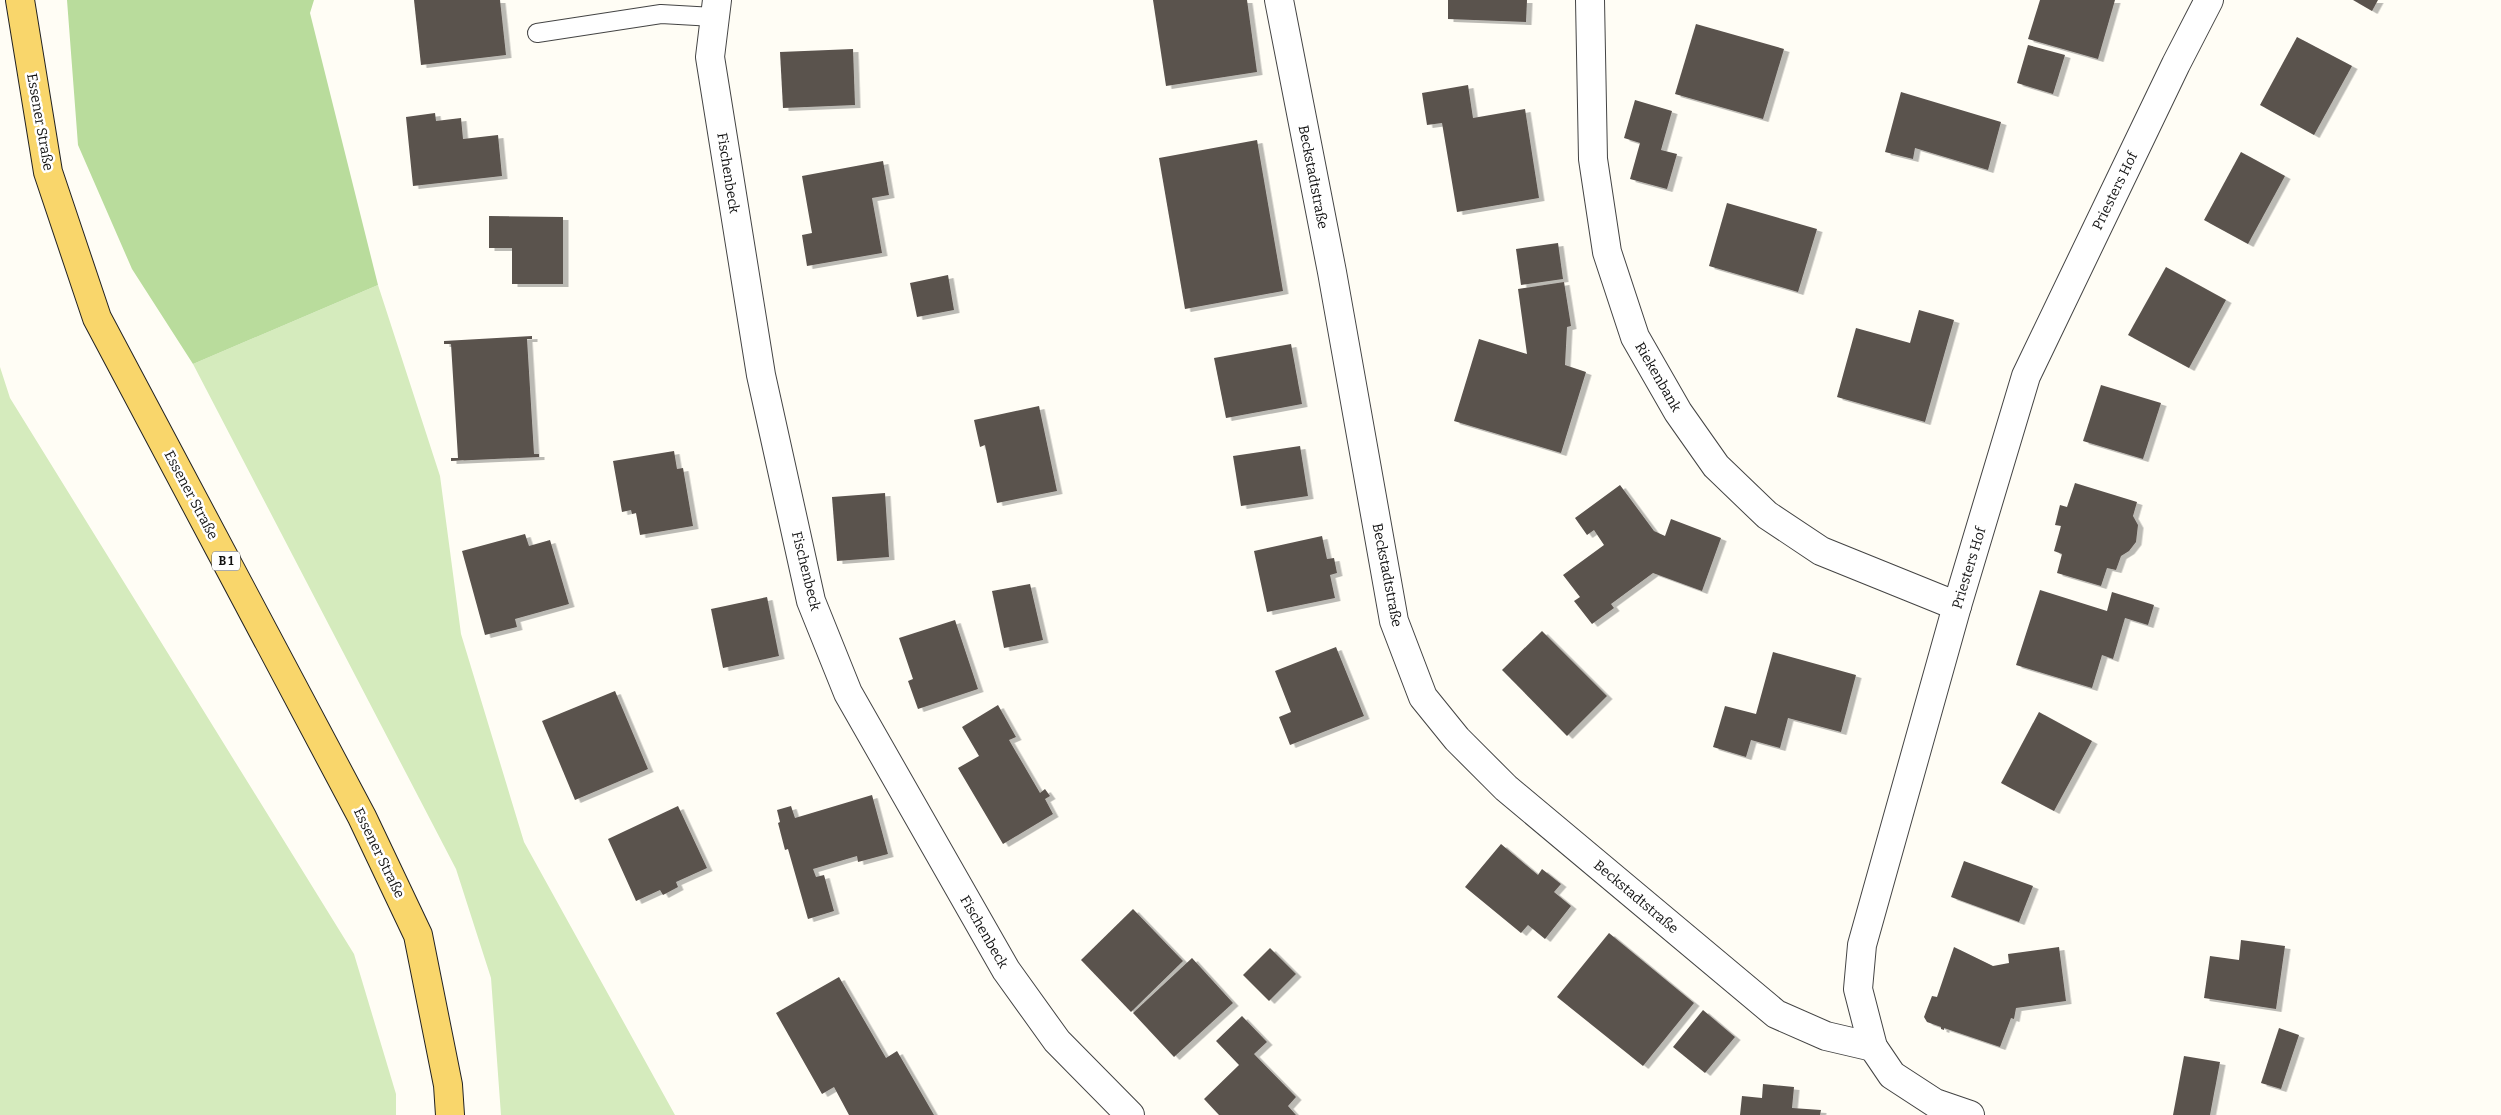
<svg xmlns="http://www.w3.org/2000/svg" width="2501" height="1115" viewBox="0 0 2501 1115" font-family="Bitter,serif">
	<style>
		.green { fill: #d5ebbd }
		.forest { fill: #b9dc9c }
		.building { fill: #5a524d; filter: url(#shadow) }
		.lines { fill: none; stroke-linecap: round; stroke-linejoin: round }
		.service-casing { stroke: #444; stroke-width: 20 }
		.minor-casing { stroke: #444; stroke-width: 30 }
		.tertiary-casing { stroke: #444; stroke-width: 30 }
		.primary-casing { stroke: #222; stroke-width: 30 }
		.service { stroke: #fff; stroke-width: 18 }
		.minor { stroke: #fff; stroke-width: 28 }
		.tertiary { stroke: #fff; stroke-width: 28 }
		.primary { stroke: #f9d66b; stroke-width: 28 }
		.labels { text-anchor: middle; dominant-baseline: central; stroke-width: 5; stroke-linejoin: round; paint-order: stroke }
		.shield { fill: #fff; stroke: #585858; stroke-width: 1 }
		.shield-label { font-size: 12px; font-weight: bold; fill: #111 }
		.street-label { font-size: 14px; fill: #111; stroke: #fff }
	</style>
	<defs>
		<filter id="shadow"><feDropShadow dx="5.5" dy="3" stdDeviation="0" flood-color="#0004"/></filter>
	</defs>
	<rect width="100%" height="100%" fill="#fffdf5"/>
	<g class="green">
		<polygon points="378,285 440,476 461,634 524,842 675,1115 501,1115 491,978 456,869 193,364"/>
		<polygon points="0,367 10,398 354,954 396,1094 396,1115 0,1115"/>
	</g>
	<polygon class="forest" points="67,0 314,0 310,13 378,285 193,364 132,269 78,145"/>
	<g class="building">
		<polygon points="414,0 500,0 506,55 421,65"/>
		<polygon points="1153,0 1247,0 1257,72 1166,86"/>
		<polygon points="1448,0 1527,0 1526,22 1448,19"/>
		<polygon points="2040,0 2115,0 2098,59 2028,39"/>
		<polygon points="2353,0 2378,0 2372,11"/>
		<polygon points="1696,24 1784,49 1763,119 1675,94"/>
		<polygon points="2297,37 2352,66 2314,135 2260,105"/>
		<polygon points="2028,45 2065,55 2053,94 2017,83"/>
		<polygon points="853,49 855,105 783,108 780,52"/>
		<polygon points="1468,85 1473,118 1525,109 1539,198 1457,212 1442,123 1427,125 1422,93"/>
		<polygon points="1901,92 2001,122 1988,170 1915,148 1913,159 1885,152"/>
		<polygon points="1635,100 1672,111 1661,150 1677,154 1667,189 1630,179 1640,143 1624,138"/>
		<polygon points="435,113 436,121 461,118 463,139 498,135 502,176 413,186 406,117"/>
		<polygon points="1257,140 1283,291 1185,309 1159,158"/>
		<polygon points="2241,152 2285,176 2248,244 2204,220"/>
		<polygon points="883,161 889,195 872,198 882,253 807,266 802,235 812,233 802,176"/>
		<polygon points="1727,203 1817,229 1798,292 1709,266"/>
		<polygon points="489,216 563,217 563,284 512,284 512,248 489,248"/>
		<polygon points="1558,243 1563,279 1521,285 1516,249"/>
		<polygon points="2166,267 2226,300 2189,368 2128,335"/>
		<polygon points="948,275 954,310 917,317 910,283"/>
		<polygon points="1564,282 1571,326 1567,327 1565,365 1586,372 1561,453 1454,421 1479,339 1527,354 1518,289"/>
		<polygon points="1919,310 1954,320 1925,422 1837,397 1856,328 1910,343"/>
		<polygon points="532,336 532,339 527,339 534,454 539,454 539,457 451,461 451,458 458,458 451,344 444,344 444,341"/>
		<polygon points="1291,344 1302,404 1226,418 1214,358"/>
		<polygon points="2101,385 2161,403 2143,459 2083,441"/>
		<polygon points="1039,406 1057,491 997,503 985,445 980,447 974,420"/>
		<polygon points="1300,446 1308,496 1241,506 1233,456"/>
		<polygon points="674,451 677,469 683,468 693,526 640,535 636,513 632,514 631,510 622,512 613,461"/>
		<polygon points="2075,483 2137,502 2133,516 2138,525 2136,542 2129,551 2121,556 2116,570 2107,568 2101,586 2057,573 2062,554 2054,551 2061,526 2055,525 2060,505 2067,507"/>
		<polygon points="1620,485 1654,531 1665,536 1671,519 1721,538 1702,591 1653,573 1611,604 1614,608 1592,624 1574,601 1580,597 1563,575 1604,545 1594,530 1587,535 1575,518"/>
		<polygon points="885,493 889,557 837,561 832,497"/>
		<polygon points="525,534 529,546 550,540 569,604 515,619 517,627 485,635 462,551"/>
		<polygon points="1322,536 1327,559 1334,558 1337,573 1330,575 1335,598 1267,612 1254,551"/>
		<polygon points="1030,584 1043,640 1004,648 992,591"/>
		<polygon points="2040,590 2107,611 2112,592 2154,605 2148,625 2125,618 2113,659 2102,655 2092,688 2016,665"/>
		<polygon points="767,597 779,656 723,668 711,609"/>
		<polygon points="955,620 978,689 918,709 908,681 913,679 899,638"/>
		<polygon points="1542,631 1607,696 1567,736 1502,670"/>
		<polygon points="1336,647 1364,716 1290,745 1279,717 1291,712 1275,671"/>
		<polygon points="1773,652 1856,675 1841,732 1788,718 1780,748 1751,740 1746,757 1713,747 1725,706 1756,714"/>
		<polygon points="615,691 648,769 575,800 542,721"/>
		<polygon points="998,705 1016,737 1009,740 1040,793 1045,789 1050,796 1045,799 1053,814 1003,844 958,768 979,756 962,727"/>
		<polygon points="2039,712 2092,741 2054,811 2001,783"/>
		<polygon points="872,795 888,854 858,862 857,856 813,869 816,877 824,875 834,911 808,919 788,849 785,850 778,823 780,822 777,810 791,806 795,818"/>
		<polygon points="678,806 707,868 676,882 678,887 663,895 660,890 636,901 608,839"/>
		<polygon points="1501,844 1538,875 1542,869 1561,884 1554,892 1571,906 1545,939 1528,925 1521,933 1465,887"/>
		<polygon points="1964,861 2033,886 2019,922 1951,897"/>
		<polygon points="1133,909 1183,961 1131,1012 1081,960"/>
		<polygon points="1609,933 1694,1003 1643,1066 1557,997"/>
		<polygon points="2241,940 2285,946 2276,1009 2204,998 2210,956 2239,960"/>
		<polygon points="1954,947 1993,966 2009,963 2008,954 2059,947 2066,1001 2016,1008 2014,1019 2011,1018 2000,1047 1944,1028 1944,1030 1941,1029 1941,1027 1927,1022 1924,1017 1932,996 1937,997"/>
		<polygon points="1270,948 1296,974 1269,1001 1243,975"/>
		<polygon points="1192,958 1233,1003 1174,1057 1133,1013"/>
		<polygon points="839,977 886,1058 897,1051 934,1115 849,1115 834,1087 822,1094 776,1013"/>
		<polygon points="1703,1010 1735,1037 1705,1073 1673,1047"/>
		<polygon points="1242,1016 1267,1042 1254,1054 1296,1097 1288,1106 1296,1115 1219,1115 1204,1099 1239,1065 1216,1041"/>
		<polygon points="2279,1028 2299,1035 2281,1089 2261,1083"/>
		<polygon points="2184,1056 2220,1062 2210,1115 2173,1115"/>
		<polygon points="1763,1084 1794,1087 1792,1108 1821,1110 1820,1115 1740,1115 1742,1096 1762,1098"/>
	</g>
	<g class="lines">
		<defs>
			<polyline id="service" points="537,33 661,14 714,17"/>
			<g id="minor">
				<polyline points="1279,0 1332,272 1394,621 1423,697 1457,739 1506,788 1776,1014 1826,1036 1873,1047"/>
				<polyline points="1590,0 1593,159 1607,252 1635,337 1678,412 1716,466 1767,515 1821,551 1957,606"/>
				<polyline points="1970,1115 1935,1103 1892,1075 1873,1047 1858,989 1862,945 1957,606 2026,376 2176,64 2209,0"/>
			</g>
			<polyline id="tertiary" points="717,0 710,57 761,375 811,601 848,693 1006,970 1057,1041 1130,1115"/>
			<polyline id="primary" points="20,0 48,172 97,318 362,817 418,935 448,1085 450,1115"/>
		</defs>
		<use href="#service" class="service-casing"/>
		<use href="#minor" class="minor-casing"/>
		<use href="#tertiary" class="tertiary-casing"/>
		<use href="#primary" class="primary-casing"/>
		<use href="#service" class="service"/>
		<use href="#minor" class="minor"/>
		<use href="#tertiary" class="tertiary"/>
		<use href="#primary" class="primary"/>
	</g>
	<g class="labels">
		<rect class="shield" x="212" y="551.5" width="28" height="19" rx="4"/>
		<g class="shield-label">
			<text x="226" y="561">B 1</text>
		</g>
		<g class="street-label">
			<text transform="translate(40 122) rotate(80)">Essener Straße</text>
			<text transform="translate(728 173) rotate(81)">Fischenbeck</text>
			<text transform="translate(1313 177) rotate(79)">Beckstadtstraße</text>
			<text transform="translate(2115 191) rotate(-64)">Priesters Hof</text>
			<text transform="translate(1658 377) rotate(60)">Riekenbank</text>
			<text transform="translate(191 495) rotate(62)">Essener Straße</text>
			<text transform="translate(1969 568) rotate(-73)">Priesters Hof</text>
			<text transform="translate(806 571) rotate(76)">Fischenbeck</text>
			<text transform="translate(1387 575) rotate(79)">Beckstadtstraße</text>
			<text transform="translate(379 853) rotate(64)">Essener Straße</text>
			<text transform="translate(1636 897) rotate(40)">Beckstadtstraße</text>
			<text transform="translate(984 932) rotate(60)">Fischenbeck</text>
		</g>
	</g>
</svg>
